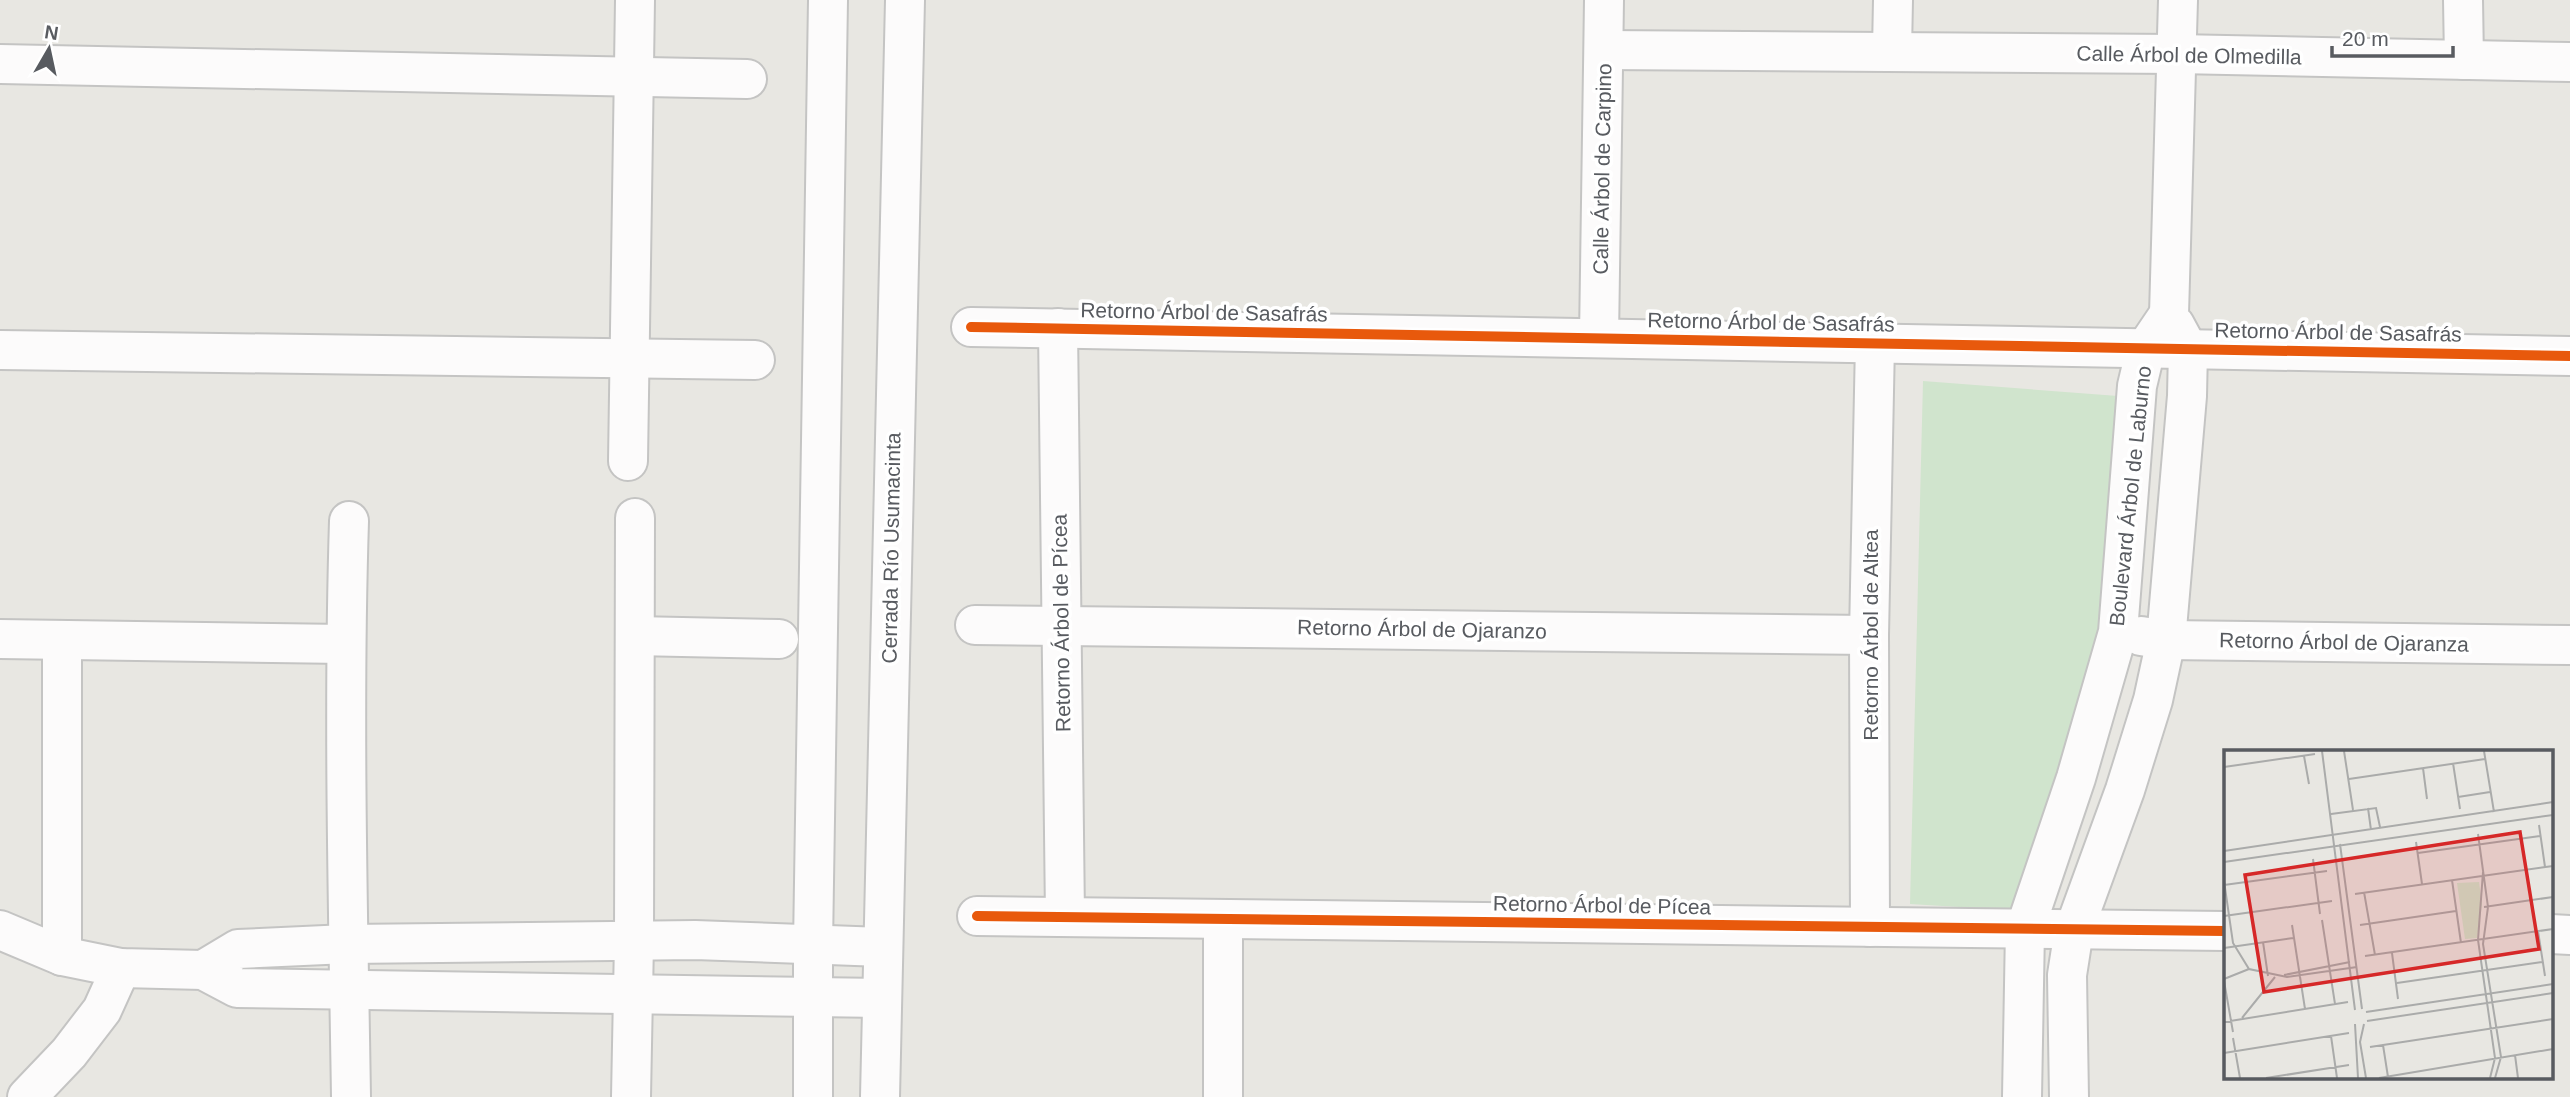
<svg xmlns="http://www.w3.org/2000/svg" width="2570" height="1097" viewBox="0 0 2570 1097" font-family="Helvetica,sans-serif">
	<style>
		.green { fill: #d0e4cd }
		.lines { fill: none; stroke-linecap: round; stroke-linejoin: round }
		.street-casing { stroke: #c4c4c3; stroke-width: 42 }
		.street { stroke: #fcfbfb; stroke-width: 38 }
		.cycleway-casing { stroke: #fff; stroke-width: 15 }
		.cycleway { stroke: #e8590c; stroke-width: 10 }
		.labels { text-anchor: middle; dominant-baseline: central; stroke-width: 7; stroke-linejoin: round; paint-order: stroke }
		.street-label { font-size: 21px; fill: #585b60; stroke: #fff }
		.inset-road { fill: none; stroke: #aaabaa; stroke-width: 2 }
		.view { fill: #d62828; fill-opacity: 0.15; stroke: #d62828; stroke-width: 3.5 }
		.inset-edge { fill: none; stroke: #585b60; stroke-width: 3.5 }
	</style>
	<rect width="100%" height="100%" fill="#e8e7e2"/>
	<polygon class="green" points="1923,381 2118,396 2114,618 2025,911 1910,904"/>
	<g class="lines">
		<defs>
			<g id="street">
				<polyline points="2463,0 2464,60"/>
				<polyline points="1604,50 2177,54 2570,62"/>
				<polyline points="1892,50 1893,0"/>
				<polyline points="0,64 747,79"/>
				<polyline points="2169,314 2178,0"/>
				<polyline points="971,327 2570,356"/>
				<polyline points="1058,328 1065,917"/>
				<polyline points="1599,338 1604,0"/>
				<polyline points="0,350 755,360"/>
				<polyline points="628,461 635,0"/>
				<path d="M349,521c-6,192 -1,384 2,576"/>
				<polyline points="975,625 1869,635"/>
				<polyline points="635,636 779,639"/>
				<polyline points="2141,636 2166,640 2570,645"/>
				<polyline points="0,639 345,644"/>
				<polyline points="977,916 2225,931"/>
				<polyline points="1223,919 1223,1097"/>
				<polyline points="1870,927 1869,635 1875,343"/>
				<polyline points="0,930 62,956 121,968 203,970 237,988 882,998"/>
				<polyline points="2551,934 2570,935"/>
				<polyline points="62,956 62,640"/>
				<polyline points="203,970 238,949 347,944 695,940 882,947"/>
				<polyline points="27,1097 69,1053 102,1010 121,968"/>
				<polyline points="631,1097 634,942 635,518"/>
				<polyline points="813,1097 813,945 828,0"/>
				<polyline points="880,1097 905,0"/>
				<polyline points="2022,1097 2025,929 2076,778 2118,632 2137,386 2146,348 2169,314"/>
				<polyline points="2069,1097 2067,975 2074,930 2125,790 2153,700 2166,640 2187,396 2188,349 2175,325"/>
			</g>
		</defs>
		<use href="#street" class="street-casing"/>
		<use href="#street" class="street"/>
		<defs>
			<g id="cycleway">
				<polyline points="971,327 2570,356"/>
				<polyline points="977,916 2225,931"/>
			</g>
		</defs>
		<use href="#cycleway" class="cycleway-casing"/>
		<use href="#cycleway" class="cycleway"/>
	</g>
	<g class="labels">
		<g class="street-label">
			<text transform="translate(2189 55) rotate(1)">Calle Árbol de Olmedilla</text>
			<text transform="translate(1602 169) rotate(-89)">Calle Árbol de Carpino</text>
			<text transform="translate(1204 312) rotate(1)">Retorno Árbol de Sasafrás</text>
			<text transform="translate(1771 322) rotate(1)">Retorno Árbol de Sasafrás</text>
			<text transform="translate(2338 332) rotate(1)">Retorno Árbol de Sasafrás</text>
			<text transform="translate(2130 496) rotate(-84)">Boulevard Árbol de Laburno</text>
			<text transform="translate(891 548) rotate(-89)">Cerrada Río Usumacinta</text>
			<text transform="translate(1061 623) rotate(-91)">Retorno Árbol de Pícea</text>
			<text transform="translate(1422 629) rotate(1)">Retorno Árbol de Ojaranzo</text>
			<text transform="translate(1870 635) rotate(-90)">Retorno Árbol de Altea</text>
			<text transform="translate(2344 642) rotate(1)">Retorno Árbol de Ojaranza</text>
			<text transform="translate(1602 905) rotate(1)">Retorno Árbol de Pícea</text>
		</g>
	</g>
	<g transform="translate(2224 750)">
		<rect width="329" height="329" fill="#e8e7e2"/>
		<path d="M255,132l3,23 -5,33 -12,1 -8,-56z" fill="#d0e4cd"/>
		<path class="inset-road" d="M98,1l33,259M120,1l9,59M260,1l10,61M80,6l5,28M229,13l7,46M0,17l91,-13M199,18l4,31M125,29l136,-20M234,47l32,-5M144,58l3,22M107,64l45,-6 4,19M315,75l6,42M254,84l10,73 -5,37 18,113 -6,21M192,92l6,42M116,94l22,165M0,101l329,-49M194,103l122,-17M89,109l7,55M0,112l329,-47M259,122l-5,68 17,118 -5,20M228,130l9,63M0,131l9,62 16,26 38,8 70,-10M0,135l103,-14M140,142l11,63M131,144l198,-28M260,157l69,-10M0,166l108,-15M98,170l13,84M68,175l13,84M136,175l96,-14M314,181l7,45M39,192l5,34M0,198l69,-10M168,203l6,46M141,206l188,-27M60,225l66,-13M0,229l25,-10M0,231l9,51M173,233l145,-21M142,262l187,-28M18,268l33,-41M143,271l186,-28M0,272l124,-20M131,274l3,54M140,274l-4,18 6,36M107,286l6,42M9,288l7,40M159,295l5,32M146,297l183,-28M0,303l125,-20M291,305l3,23M42,328l83,-13M155,328l174,-29"/>
		<path class="view" d="M296,82l19,117 -275,43 -19,-117z"/>
		<rect width="329" height="329" class="inset-edge"/>
	</g>
	<g transform="translate(49 49) rotate(9)" stroke="#ffffff" stroke-width="5" paint-order="stroke">
	<path d="M0-5L12 26L0 18L-12 26Z" fill="#585b60"/>
	<text y="-10" font-size="19" font-weight="bold" text-anchor="middle" fill="#585b60">N</text>
	</g>
	<path d="M2332 46v10h121v-10" fill="none" stroke="#585b60" stroke-width="3.5"/>
	<text x="2342" y="46" font-size="21" fill="#585b60" stroke="#ffffff" stroke-width="5" paint-order="stroke">20 m</text>
</svg>
